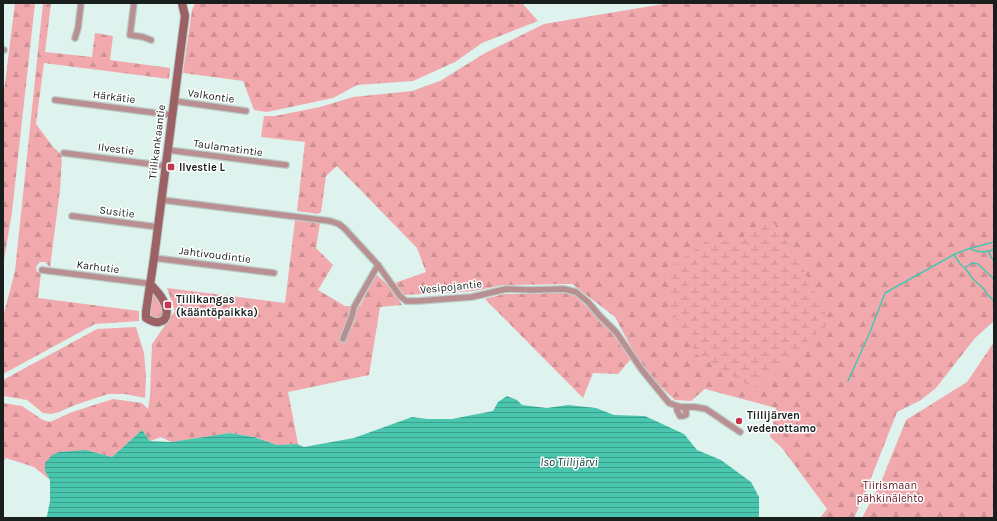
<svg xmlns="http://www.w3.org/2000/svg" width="997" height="521" viewBox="0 0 997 521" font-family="Karla,sans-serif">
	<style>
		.grass { fill: url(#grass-tufts) }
		.forest { fill: url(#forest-firs) }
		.wetland { fill: url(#wetland-marsh) }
		.water { fill: url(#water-rules) }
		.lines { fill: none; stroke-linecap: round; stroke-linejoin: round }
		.stream { stroke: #4ac5ae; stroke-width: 1.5 }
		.street-casing { stroke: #bacdc8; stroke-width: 8 }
		.secondary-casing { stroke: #bacdc8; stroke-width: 10 }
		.street { stroke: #b98f91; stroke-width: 5.5 }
		.secondary { stroke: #9c6165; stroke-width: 8 }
		.poi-dot { fill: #c6364f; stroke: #fff; stroke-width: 1.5 }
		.labels { text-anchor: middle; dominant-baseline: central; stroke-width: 3; stroke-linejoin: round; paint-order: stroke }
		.street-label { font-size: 11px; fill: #181f1d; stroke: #fff }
		.poi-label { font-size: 11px; font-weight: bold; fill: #181f1d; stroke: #fff; text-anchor: start }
		.park-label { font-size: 11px; fill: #651222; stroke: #fff }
		.water-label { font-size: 12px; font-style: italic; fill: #00382f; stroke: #fff }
	</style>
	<defs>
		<pattern id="grass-tufts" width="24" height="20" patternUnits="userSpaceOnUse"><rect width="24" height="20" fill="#f2a9ad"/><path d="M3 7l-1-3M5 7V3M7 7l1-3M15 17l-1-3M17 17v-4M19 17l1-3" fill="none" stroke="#cf9194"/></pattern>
		<pattern id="forest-firs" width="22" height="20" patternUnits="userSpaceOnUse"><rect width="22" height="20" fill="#f2a9ad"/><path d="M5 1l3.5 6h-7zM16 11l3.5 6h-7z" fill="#cf9194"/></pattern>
		<pattern id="wetland-marsh" width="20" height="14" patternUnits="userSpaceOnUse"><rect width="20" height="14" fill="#f2a9ad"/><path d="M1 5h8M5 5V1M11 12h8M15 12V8" fill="none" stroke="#cf9194"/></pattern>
		<pattern id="water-rules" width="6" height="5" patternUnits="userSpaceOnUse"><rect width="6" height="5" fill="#4ac5ae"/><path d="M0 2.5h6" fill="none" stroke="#3d9f8d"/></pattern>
	</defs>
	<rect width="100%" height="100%" fill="#def3ed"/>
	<path class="grass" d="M152,290l6,6 6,16 -3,6 -9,1c-4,-9 -1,-19 0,-29z"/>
	<g class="forest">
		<polygon points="15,3 35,3 12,212 3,266 3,99"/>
		<polygon points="43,3 51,3 45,52 92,57 95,33 113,36 110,60 170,68 169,79 44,63 36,124 53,147 62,155 60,190 50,267 45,262 40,262 36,267 37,272 41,273 38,298 139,311 139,321 95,324 3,374 3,317 15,271"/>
		<polygon points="195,3 522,3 538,21 482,43 455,62 413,81 357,85 333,98 267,112 254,110 243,81 183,73 192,10"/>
		<polygon points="669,3 994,3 994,321 975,338 936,388 921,400 897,412 864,496 854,518 820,518 827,509 782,448 770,437 776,408 705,389 691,401 675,400 659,385 639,362 615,317 572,284 503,285 474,291 404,295 395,283 426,272 417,248 337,166 326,176 321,212 318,214 297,211 305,142 261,137 264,116 275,116 320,107 353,97 412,91 440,81 485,53 544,24"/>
		<polygon points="295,220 320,223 316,248 333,265 318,290 345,306 360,306 376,274 390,287 402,305 380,307 369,375 288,392 298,444 277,445 254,437 230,433 171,442 161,437 150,441 142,430 112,457 86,450 45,471 50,480 34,467 9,459 6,458 3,462 3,403 22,406 43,420 50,422 72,412 113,399 142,403 148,409 150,397 152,344 175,311 167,288 285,303"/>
		<polygon points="561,291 573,293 615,334 631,359 618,374 593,373 583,398 485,299 504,294 538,294"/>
		<polygon points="136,327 144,353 146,376 145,398 125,394 108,394 75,405 59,412 51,414 43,413 27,400 3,396 3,380 97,329"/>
		<polygon points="994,342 994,518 862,518 881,482 906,420 967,382"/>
	</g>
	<polygon class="wetland" points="771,219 799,260 830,323 753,388 697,355 670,309 671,268 706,241 737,241"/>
	<polygon class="water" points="507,396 517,400 522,405 547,408 568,405 596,408 614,415 645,416 684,434 697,450 721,460 751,482 759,497 759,518 45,518 47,516 50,501 50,480 45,471 45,463 52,455 59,452 86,450 112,457 142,430 150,441 171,442 230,433 254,437 277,445 297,444 304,447 354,438 412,417 427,419 452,419 493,411 498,402"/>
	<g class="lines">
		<g class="stream">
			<path d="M971,249c7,4 16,4 23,0"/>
			<path d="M989,251c0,4 2,7 5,10"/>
			<polyline points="954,255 961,265 965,268 973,279 984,289 988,295 994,301"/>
			<polyline points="966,267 972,263 978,264 994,279"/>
			<polyline points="848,381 870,332 885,293 955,254 968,249 994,242"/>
		</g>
		<defs>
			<g id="street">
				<polyline points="134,3 130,35 143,37 151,40"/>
				<polyline points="75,38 78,28 81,3"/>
				<polyline points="3,50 4,50"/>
				<polyline points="55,100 172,115"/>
				<polyline points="174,101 246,111"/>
				<polyline points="168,150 286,165"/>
				<polyline points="64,153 166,166"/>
				<polyline points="162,200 330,221 339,224 344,228 378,265 400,296 406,301 418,301 472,297 506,289 531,290 564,289 576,292 588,302 600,316 616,332 642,370 669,403 680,407 695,407 706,409 740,432"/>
				<polyline points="72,216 158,227"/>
				<polyline points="154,258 274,273"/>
				<polyline points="42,270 145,283 150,284"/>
				<polyline points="343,339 352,316 354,307 378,265"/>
				<polyline points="677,406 677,410 680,416 683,416 686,415 686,411 684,407"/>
			</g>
			<path id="secondary" d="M150,284c5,5 10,10 13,16 4,7 7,20 -4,22 -5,1 -9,-2 -13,-4v-6l8,-54 31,-242 -3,-13"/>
		</defs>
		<use href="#street" class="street-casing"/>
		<use href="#secondary" class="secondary-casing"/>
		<use href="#street" class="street"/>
		<use href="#secondary" class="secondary"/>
	</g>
	<g class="poi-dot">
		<rect x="167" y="163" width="8" height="8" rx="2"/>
		<rect x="164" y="301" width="8" height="8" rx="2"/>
		<circle cx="739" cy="421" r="4"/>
	</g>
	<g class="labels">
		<g class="street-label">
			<text transform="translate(211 96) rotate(8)">Valkontie</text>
			<text transform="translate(114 97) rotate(7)">Härkätie</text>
			<text transform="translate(157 142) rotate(-83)">Tiilikankaantie</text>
			<text transform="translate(228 148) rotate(8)">Taulamatintie</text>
			<text transform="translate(116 149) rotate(7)">Ilvestie</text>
			<text transform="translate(117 212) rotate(7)">Susitie</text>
			<text transform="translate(215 255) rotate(7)">Jahtivoudintie</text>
			<text transform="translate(98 267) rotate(7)">Karhutie</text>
			<text transform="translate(451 287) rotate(-6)">Vesipojantie</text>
		</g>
		<g class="poi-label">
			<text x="179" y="167">Ilvestie L</text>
			<text x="176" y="299">Tiilikangas<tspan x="176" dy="13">(kääntöpaikka)</tspan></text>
			<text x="747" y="415">Tiilijärven<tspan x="747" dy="13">vedenottamo</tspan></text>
		</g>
		<g class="park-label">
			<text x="890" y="485">Tiirismaan<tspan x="890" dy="13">pähkinälehto</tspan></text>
		</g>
		<g class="water-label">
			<text x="569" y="462">Iso Tiilijärvi</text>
		</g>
	</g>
	<rect width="997" height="521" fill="none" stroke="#181f1d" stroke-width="8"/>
</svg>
